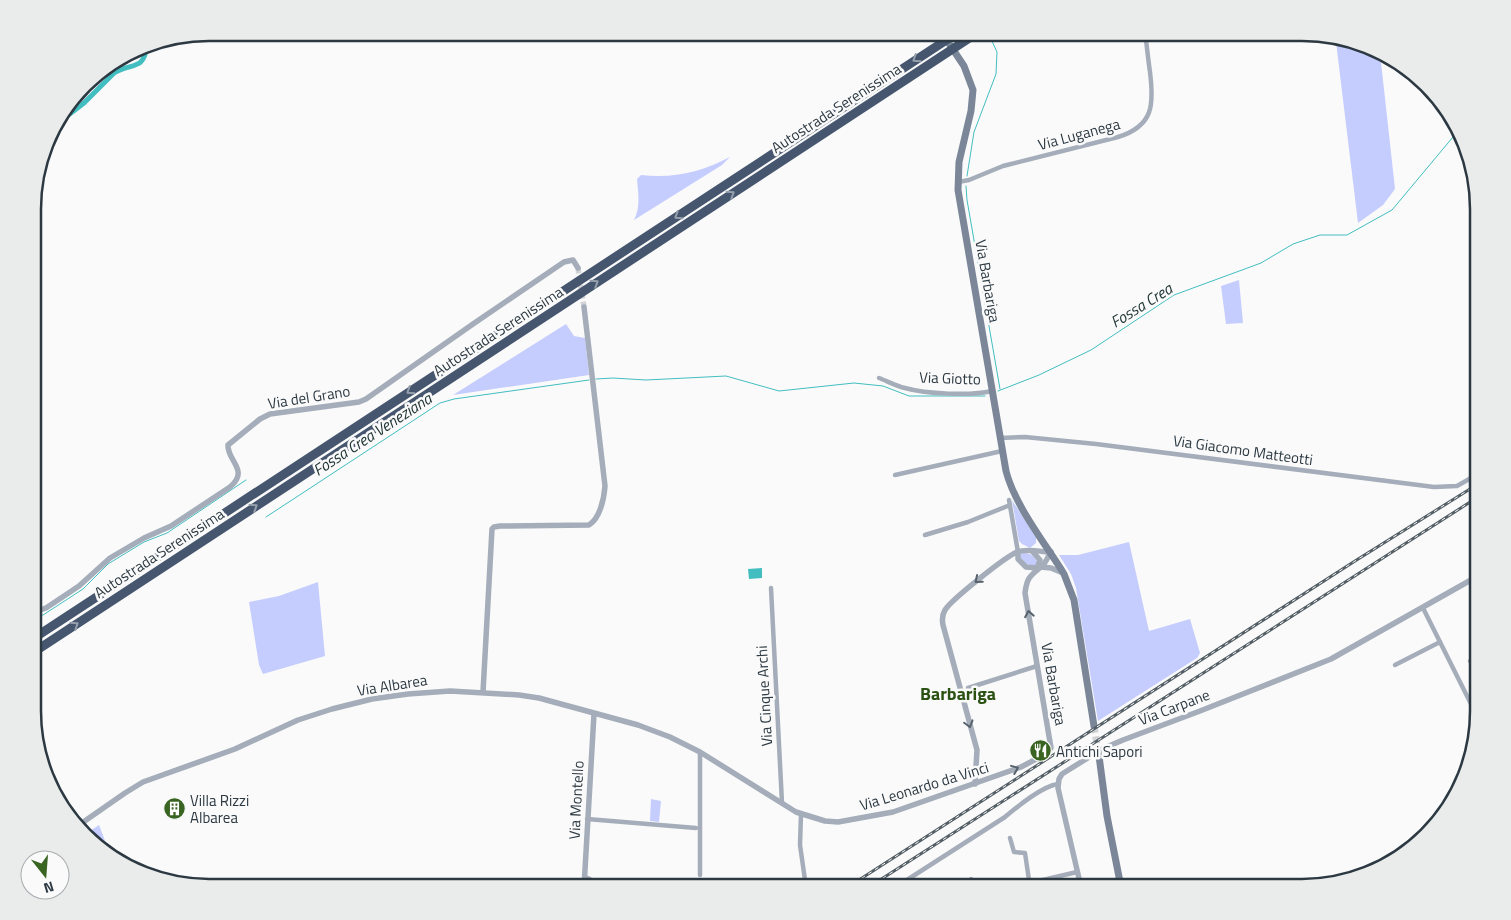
<svg xmlns="http://www.w3.org/2000/svg" width="1511" height="920" viewBox="0 0 1511 920" font-family="'Titillium Web',sans-serif">
	<style>
		.green { fill: #c5cdfe }
		.water { fill: #42bec0 }
		.lines { fill: none; stroke-linecap: round; stroke-linejoin: round }
		.stream { stroke: #42bec0; stroke-width: 1 }
		.canal { stroke: #42bec0; stroke-width: 5 }
		.tertiary-tunnel { stroke: #d1d3d5; stroke-width: 5.5; stroke-dasharray: 5.5 3; stroke-linecap: butt }
		.secondary-tunnel { stroke: #d1d3d5; stroke-width: 7; stroke-dasharray: 7 3.5; stroke-linecap: butt }
		.minor { stroke: #a4adb9; stroke-width: 4.5 }
		.tertiary { stroke: #a4adb9; stroke-width: 5.5 }
		.secondary { stroke: #7b8799; stroke-width: 7 }
		.motorway { stroke: #45566e; stroke-width: 9 }
		.rail-casing { stroke: #535e65; stroke-width: 3 }
		.rail { stroke: #fafafa; stroke-width: 1; stroke-dasharray: 4; stroke-linecap: butt }
		.oneway { stroke: #96a0ad }
		.oneway2 { stroke: #56626c }
		.labels { text-anchor: middle; dominant-baseline: central; stroke-width: 5; stroke-linejoin: round; paint-order: stroke }
		.street-label { font-size: 15px; fill: #2c3942; stroke: #fafafa }
		.poi-label { font-size: 15px; fill: #2c3942; stroke: #fafafa; text-anchor: start }
		.water-label { font-size: 16px; font-style: italic; fill: #1e3333; stroke: #fafafa }
		.quarter-label { font-size: 18px; font-weight: bold; fill: #2b5214; stroke: #fafafa }
		.rim { fill: none; stroke: #2c3942; stroke-width: 2.5 }
	</style>
	<rect width="100%" height="100%" fill="#fafafa"/>
	<g class="green">
		<polygon points="1336,42 1380,53 1395,189 1383,205 1358,223"/>
		<path d="M730,157l-8,8 -88,55c7,-13 4,-27 3,-41l4,-4c32,4 60,-3 89,-18z"/>
		<polygon points="1239,280 1243,323 1226,324 1221,286"/>
		<polygon points="566,324 574,336 585,338 589,375 453,395"/>
		<polygon points="1012,500 1036,538 1036,543 1030,548 1022,544 1019,541"/>
		<polygon points="1129,542 1149,631 1190,619 1200,653 1197,658 1098,721 1076,588 1071,574 1059,555 1078,555"/>
		<path d="M1021,553c8,0 12,1 16,8l-2,5 -9,-2 -6,-7z"/>
		<polygon points="318,582 325,656 263,674 259,665 249,602 279,596"/>
		<polygon points="651,799 661,801 659,822 650,821"/>
		<polygon points="99,825 110,854 87,833"/>
	</g>
	<polygon class="water" points="762,568 762,578 749,579 748,569"/>
	<g class="lines">
		<g class="stream">
			<polyline points="967,176 974,132 996,74 997,52 991,39"/>
			<polyline points="966,186 967,200 1000,389"/>
			<polyline points="596,379 613,378 646,380 726,376 779,391 854,383 883,386 909,396 985,396"/>
			<polyline points="998,391 1039,375 1091,350 1174,295 1261,263 1293,244 1320,235 1347,235 1392,210 1458,131"/>
			<polyline points="266,517 440,403 454,399 589,380"/>
			<polyline points="34,617 43,615 83,589 108,564 144,542 167,533 246,480"/>
		</g>
		<path class="canal" d="M54,126l30,-23 30,-30c17,-11 30,-1 33,-28"/>
		<polyline class="tertiary-tunnel" points="578,268 584,307"/>
		<polyline class="secondary-tunnel" points="1094,726 1099,756"/>
		<g class="minor">
			<path d="M958,182l11,-2 34,-14 115,-29c36,-11 36,-33 32,-65 -2,-13 -3,-26 -5,-39"/>
			<path d="M879,378c8,3 17,8 26,10 21,6 66,8 87,3"/>
			<polyline points="1000,438 1025,437 1096,444 1434,487 1457,486 1478,474"/>
			<polyline points="895,475 1002,451"/>
			<polyline points="1009,500 1018,552"/>
			<polyline points="925,535 968,522 1010,505"/>
			<polyline points="771,588 782,803"/>
			<polyline points="1423,608 1478,718"/>
			<polyline points="1470,661 1478,657"/>
			<polyline points="1395,665 1440,642"/>
			<polyline points="968,688 1037,666"/>
			<polyline points="700,752 700,875"/>
			<polyline points="801,814 800,845 806,887"/>
			<polyline points="587,819 696,828"/>
			<polyline points="1010,838 1014,852 1025,853 1030,887"/>
			<polyline points="585,877 590,879 594,887"/>
			<polyline points="1030,883 1077,872"/>
			<path d="M896,887l109,-70c12,-10 37,-31 53,-33"/>
			<polyline points="970,887 971,879"/>
		</g>
		<g class="tertiary">
			<polyline points="1018,552 1018,559 1026,567 1037,568 1040,560 1032,551"/>
			<polyline points="1041,567 1051,568 1063,573"/>
			<path d="M34,612l12,-4 33,-22 31,-28 34,-20 27,-12 59,-39c20,-17 -3,-26 -2,-42l32,-26 10,-5 89,-12 7,-3 107,-75 91,-62 9,-2 5,8"/>
			<path d="M483,692l9,-163 2,-2 6,-1 89,-1c11,-7 15,-26 16,-39l-21,-179"/>
			<path d="M975,784l2,-34 -34,-125c-1,-5 -1,-10 2,-15 6,-10 60,-53 72,-58 10,-4 23,0 34,0"/>
			<path d="M79,825l46,-32 18,-11 92,-33 63,-29 34,-11 40,-10 36,-5 42,-3 69,4 20,3 99,27 32,12 30,15 96,60 29,9 13,1 55,-10 128,-45 21,-11 9,-8 -26,-155c2,-16 5,-17 17,-27 4,-3 6,-10 9,-14"/>
			<polyline points="584,887 594,714"/>
			<polyline points="1081,887 1058,788 1059,779 1062,774 1102,749 1123,740 1200,711 1331,659 1478,576"/>
		</g>
		<g class="secondary">
			<path d="M942,33l22,33 9,24 -2,21 -12,51 -1,28 48,281c9,35 39,72 58,103l10,26 20,126"/>
			<polyline points="1099,756 1107,816 1121,887"/>
		</g>
		<g class="motorway">
			<polyline points="34,638 957,33"/>
			<polyline points="34,652 977,33"/>
		</g>
		<defs>
			<g id="rail">
				<polyline points="848,887 1355,561 1478,484"/>
				<polyline points="869,887 1478,497"/>
			</g>
		</defs>
		<use href="#rail" class="rail-casing"/>
		<use href="#rail" class="rail"/>
	</g>
	<defs><path id="oneway-chevron" d="M-2-3.5L2.5 0L-2 3.5" fill="none" stroke-width="1.6" stroke-linecap="round" stroke-linejoin="round" transform="scale(1.25)"/></defs>
	<g class="oneway">
		<use href="#oneway-chevron" transform="translate(916 59) rotate(147)"/>
		<use href="#oneway-chevron" transform="translate(731 194) rotate(-33)"/>
		<use href="#oneway-chevron" transform="translate(678 216) rotate(147)"/>
		<use href="#oneway-chevron" transform="translate(595 283) rotate(-33)"/>
		<use href="#oneway-chevron" transform="translate(410 391) rotate(147)"/>
		<use href="#oneway-chevron" transform="translate(254 507) rotate(-33)"/>
		<use href="#oneway-chevron" transform="translate(75 625) rotate(-33)"/>
	</g>
	<g class="oneway2">
		<use href="#oneway-chevron" transform="translate(978 580) rotate(140)"/>
		<use href="#oneway-chevron" transform="translate(1029 614) rotate(-100)"/>
		<use href="#oneway-chevron" transform="translate(969 724) rotate(74)"/>
		<use href="#oneway-chevron" transform="translate(1015 769) rotate(-22)"/>
	</g>
	<defs>
		<symbol id="restaurant-disc" viewBox="-11 -11 22 22"><circle r="9.5" fill="#396421" stroke="#fafafa"/><path d="M-5-6h1v4h1v-4h1v4h1v-4h1v5L-1.5 .5V6h-2V.5L-5-1ZM5-6V6H3V1.5H1.5Q1.5-4 5-6Z" fill="#fff"/></symbol>
		<symbol id="building-disc" viewBox="-11 -11 22 22"><circle r="9.5" fill="#396421" stroke="#fafafa"/><path d="M-4-6H4V6H1V3H-1V6H-4ZM-2.5-4.3h1.7v1.8h-1.7ZM.8-4.3h1.7v1.8H.8ZM-2.5-1h1.7V.8h-1.7ZM.8-1h1.7V.8H.8Z" fill="#fff"/></symbol>
	</defs>
	<g fill-rule="evenodd">
		<use href="#restaurant-disc" x="1028" y="738" width="25" height="25"/>
		<use href="#building-disc" x="162" y="796" width="25" height="25"/>
	</g>
	<g class="labels">
		<g class="street-label">
			<text transform="translate(836 108) rotate(-33)">Autostrada Serenissima</text>
			<text transform="translate(1079 134) rotate(-15)">Via Luganega</text>
			<text transform="translate(988 281) rotate(80)">Via Barbariga</text>
			<text transform="translate(498 331) rotate(-33)">Autostrada Serenissima</text>
			<text transform="translate(950 378) rotate(2)">Via Giotto</text>
			<text transform="translate(309 397) rotate(-9)">Via del Grano</text>
			<text transform="translate(1243 450) rotate(8)">Via Giacomo Matteotti</text>
			<text transform="translate(159 553) rotate(-33)">Autostrada Serenissima</text>
			<text transform="translate(1054 684) rotate(80)">Via Barbariga</text>
			<text transform="translate(392 685) rotate(-9)">Via Albarea</text>
			<text transform="translate(764 696) rotate(-93)">Via Cinque Archi</text>
			<text transform="translate(1174 707) rotate(-21)">Via Carpane</text>
			<text transform="translate(924 786) rotate(-17)">Via Leonardo da Vinci</text>
			<text transform="translate(576 800) rotate(-87)">Via Montello</text>
		</g>
		<g class="poi-label">
			<text x="1056" y="751">Antichi Sapori</text>
			<text x="190" y="800">Villa Rizzi<tspan x="190" dy="17">Albarea</tspan></text>
		</g>
		<g class="water-label">
			<text transform="translate(1141 305) rotate(-32)">Fossa Crea</text>
			<text transform="translate(372 434) rotate(-33)">Fossa Crea Veneziana</text>
		</g>
		<g class="quarter-label">
			<text x="958" y="693">Barbariga</text>
		</g>
	</g>
	<path d="M0 0H1511V920H0ZM209 41H1302A168 168 0 0 1 1470 209V711A168 168 0 0 1 1302 879H209A168 168 0 0 1 41 711V209A168 168 0 0 1 209 41Z" fill="#eaebeb" fill-rule="evenodd"/>
	<path class="rim" d="M209 41H1302A168 168 0 0 1 1470 209V711A168 168 0 0 1 1302 879H209A168 168 0 0 1 41 711V209A168 168 0 0 1 209 41Z"/>
	<g transform="translate(45 875) rotate(163)"><circle r="24" fill="#fafafa" stroke="#a8adb0"/>
	<path d="M0-4L9 19L0 12L-9 19Z" fill="#396421"/>
	<text y="-8" font-size="14" font-weight="bold" text-anchor="middle" fill="#2c3942">N</text>
	</g>
</svg>
